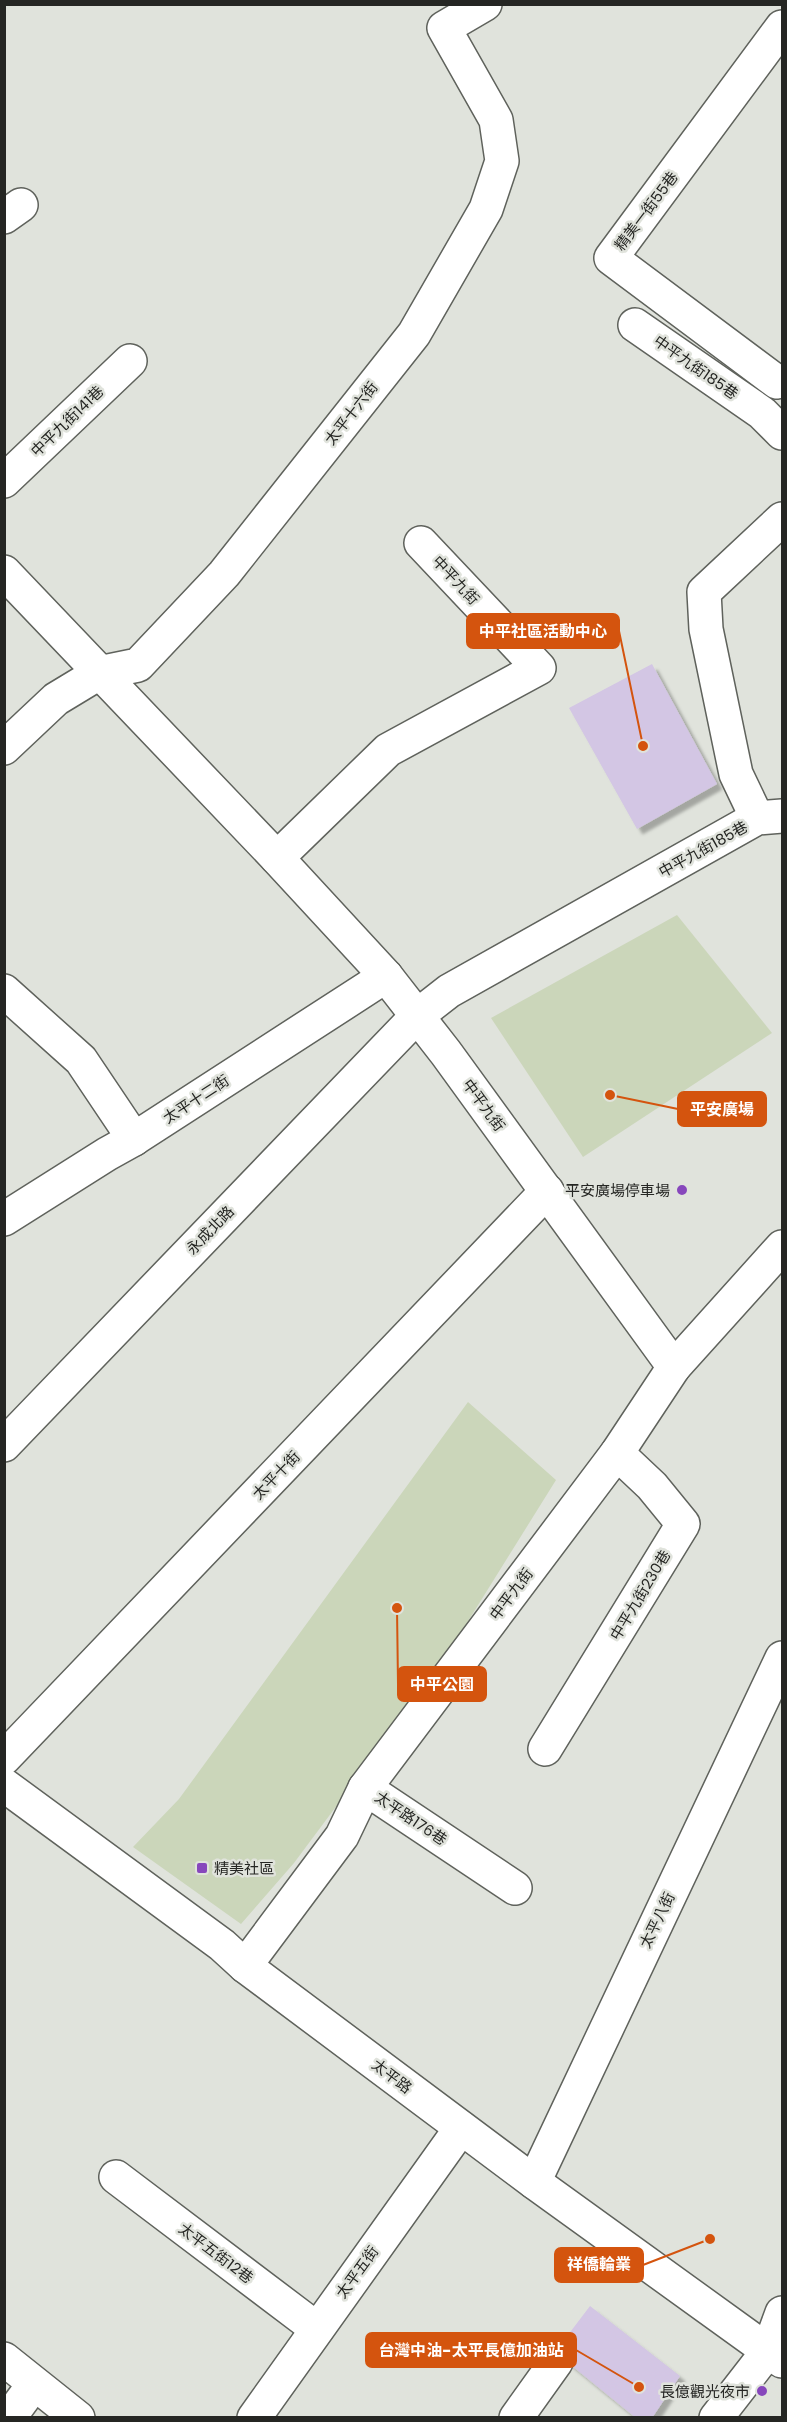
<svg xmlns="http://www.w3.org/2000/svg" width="787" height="2422" viewBox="0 0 787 2422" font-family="Poppins,'Noto Sans TC',sans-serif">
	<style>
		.green { fill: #cbd6ba }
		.building { fill: #d3c6e4; filter: url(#shadow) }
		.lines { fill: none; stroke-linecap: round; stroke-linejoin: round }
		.minor-casing { stroke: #5f625c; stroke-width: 36 }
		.minor { stroke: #fff; stroke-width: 33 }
		.poi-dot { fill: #8747bc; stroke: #e0e3dc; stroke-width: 2 }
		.labels { text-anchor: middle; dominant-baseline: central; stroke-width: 5; stroke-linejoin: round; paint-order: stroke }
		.street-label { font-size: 15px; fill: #252623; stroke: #e0e3dc }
		.poi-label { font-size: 15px; fill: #252623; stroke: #e0e3dc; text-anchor: end }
		.leader { fill: none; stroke: #d4540e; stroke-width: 2 }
		.callout-dot { fill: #d4540e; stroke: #e0e3dc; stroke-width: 2 }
		.callout { fill: #d4540e; stroke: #d4540e; stroke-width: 2 }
		.callout-label { font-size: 16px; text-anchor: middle; font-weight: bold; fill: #fff }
	</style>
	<defs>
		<filter id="shadow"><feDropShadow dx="5.5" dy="5.5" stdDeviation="1.5" flood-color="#0004"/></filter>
	</defs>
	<rect width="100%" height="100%" fill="#e0e3dc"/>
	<g class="green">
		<polygon points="677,915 772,1033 583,1157 491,1018"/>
		<polygon points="468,1402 556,1480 437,1671 294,1863 241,1924 133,1847 179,1799"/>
	</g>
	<g class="building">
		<polygon points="652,664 717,784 637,829 569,708"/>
		<polygon points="590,2306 680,2376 652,2418 636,2418 555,2352"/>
	</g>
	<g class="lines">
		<defs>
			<g id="minor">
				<polyline points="4,217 21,205"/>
				<polyline points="635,325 762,413 782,433"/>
				<polyline points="777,382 611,258 782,27"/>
				<polyline points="4,481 130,361"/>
				<polyline points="4,572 277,858 386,976 446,1053 674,1367"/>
				<polyline points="4,748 56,699 99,673 138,665 224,574 414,334 486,209 502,161 496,120 444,28 485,4"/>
				<polyline points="757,818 736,774 706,629 704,592 782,519"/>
				<polyline points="277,858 388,750 539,668 421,543"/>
				<polyline points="4,991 81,1060 134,1139"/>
				<polyline points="4,1219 107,1154 134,1139 386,976"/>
				<polyline points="4,1445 417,1016 449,991 757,818 782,816"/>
				<polyline points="545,1749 683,1524 652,1486 617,1453"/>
				<polyline points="4,1758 547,1191"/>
				<polyline points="4,1785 222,1945 245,1966 534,2182 782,2361"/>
				<polyline points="365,1788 617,1453 674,1367 782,1247"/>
				<polyline points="245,1966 342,1836 365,1788 515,1888"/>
				<polyline points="116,2177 317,2329"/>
				<polyline points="534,2182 782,1658"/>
				<polyline points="4,2359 78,2418"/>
				<polyline points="9,2418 34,2384"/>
				<polyline points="254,2418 461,2128"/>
				<polyline points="516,2418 556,2362"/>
				<polyline points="716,2418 768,2351 782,2313"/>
			</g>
		</defs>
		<use href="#minor" class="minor-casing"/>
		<use href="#minor" class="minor"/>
	</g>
	<g class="poi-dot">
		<circle cx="682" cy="1190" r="6"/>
		<rect x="196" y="1862" width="12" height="12" rx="3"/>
		<circle cx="762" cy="2391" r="6"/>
	</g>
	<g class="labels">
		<g class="street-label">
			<text transform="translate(646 211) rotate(-53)">精美一街55巷</text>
			<text transform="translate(696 367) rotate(35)">中平九街185巷</text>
			<text transform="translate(351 413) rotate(-52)">太平十六街</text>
			<text transform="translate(67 421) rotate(-44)">中平九街141巷</text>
			<text transform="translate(456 580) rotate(47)">中平九街</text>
			<text transform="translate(703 849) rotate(-29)">中平九街185巷</text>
			<text transform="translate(196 1099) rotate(-33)">太平十二街</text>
			<text transform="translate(484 1105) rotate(54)">中平九街</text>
			<text transform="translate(210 1230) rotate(-46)">永成北路</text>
			<text transform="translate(276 1475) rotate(-46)">太平十街</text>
			<text transform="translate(511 1594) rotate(-53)">中平九街</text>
			<text transform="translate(640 1595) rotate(-59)">中平九街230巷</text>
			<text transform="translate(411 1818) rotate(34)">太平路176巷</text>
			<text transform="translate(657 1920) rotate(-64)">太平八街</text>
			<text transform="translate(392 2076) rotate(37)">太平路</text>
			<text transform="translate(216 2253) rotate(37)">太平五街12巷</text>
			<text transform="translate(357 2272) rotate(-54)">太平五街</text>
		</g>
		<g class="poi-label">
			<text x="670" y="1190">平安廣場停車場</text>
			<text x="214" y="1868" text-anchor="start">精美社區</text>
			<text x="750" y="2391">長億觀光夜市</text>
		</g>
	</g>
	<path class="leader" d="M643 746L619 631M610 1095L678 1109M397 1608L398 1684M710 2239L643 2265M639 2387L576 2350"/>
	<g class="callout-dot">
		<circle cx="643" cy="746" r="6"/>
		<circle cx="610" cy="1095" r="6"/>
		<circle cx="397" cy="1608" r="6"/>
		<circle cx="710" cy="2239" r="6"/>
		<circle cx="639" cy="2387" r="6"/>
	</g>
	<g class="callout">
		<rect x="467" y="614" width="152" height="34" rx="6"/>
		<rect x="678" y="1092" width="88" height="34" rx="6"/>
		<rect x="398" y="1667" width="88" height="34" rx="6"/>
		<rect x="555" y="2248" width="88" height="34" rx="6"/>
		<rect x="366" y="2333" width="210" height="34" rx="6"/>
	</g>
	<g class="callout-label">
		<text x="543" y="637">中平社區活動中心</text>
		<text x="722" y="1115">平安廣場</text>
		<text x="442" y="1690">中平公園</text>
		<text x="599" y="2270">祥僑輪業</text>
		<text x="471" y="2356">台灣中油-太平長億加油站</text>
	</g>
	<rect width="787" height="2422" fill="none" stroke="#252623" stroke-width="12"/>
</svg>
